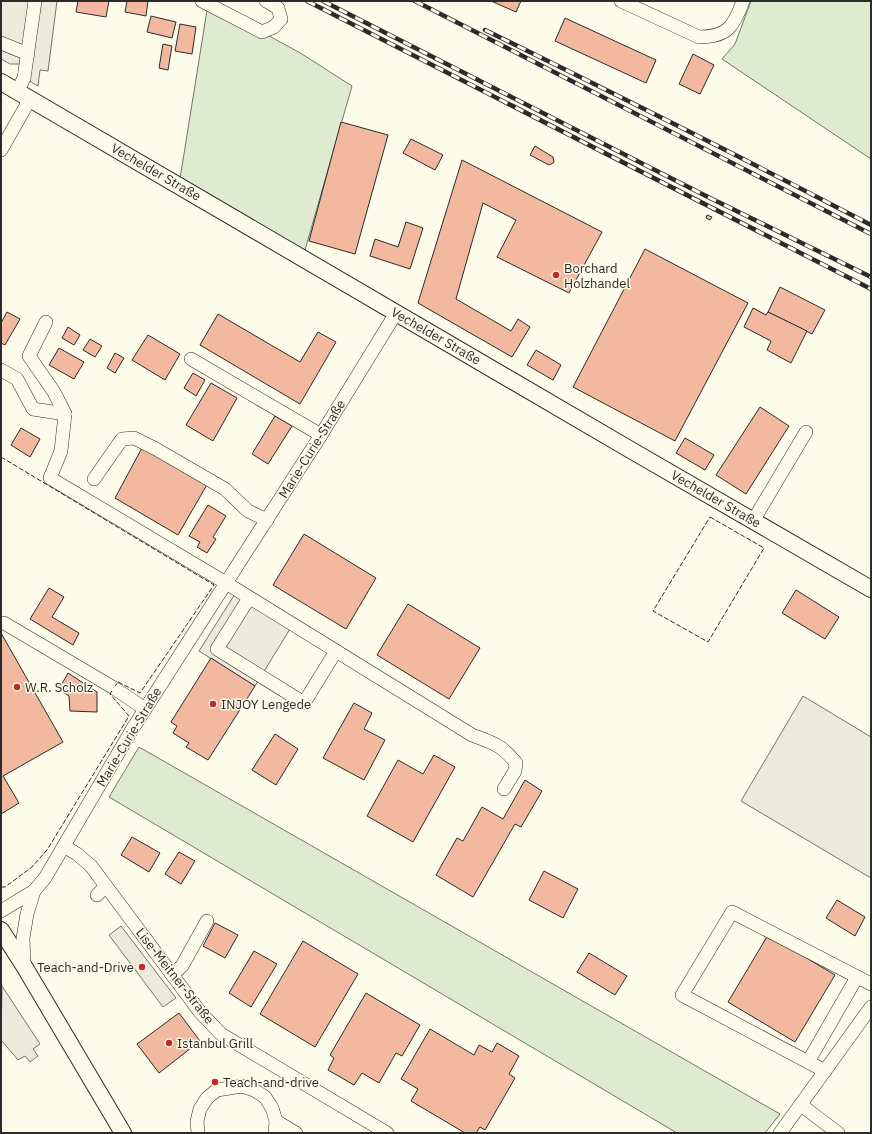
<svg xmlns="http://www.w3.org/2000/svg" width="872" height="1134" viewBox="0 0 872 1134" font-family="'IBM Plex Sans',sans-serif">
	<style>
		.green { fill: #deebd1; stroke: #74746e }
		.parking { fill: #eceadb; stroke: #74746e }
		.building { fill: #f2b8a0; stroke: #2b2b2b }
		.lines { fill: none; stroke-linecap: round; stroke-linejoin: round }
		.minor-casing { stroke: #2b2b2b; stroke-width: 14 }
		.major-casing { stroke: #2b2b2b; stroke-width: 18 }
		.minor { stroke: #fdfbea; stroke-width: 13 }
		.major { stroke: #fdfbea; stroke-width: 16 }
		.rail-casing { stroke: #2b2b2b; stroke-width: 4.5 }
		.rail { stroke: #fdfbea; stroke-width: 3; stroke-dasharray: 9; stroke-linecap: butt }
		.fence { stroke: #2b2b2b; stroke-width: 1; stroke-dasharray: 5 2; stroke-linecap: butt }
		.poi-dot { fill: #c62828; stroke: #fdfbea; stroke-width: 1.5 }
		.labels { text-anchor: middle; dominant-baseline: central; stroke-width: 3; stroke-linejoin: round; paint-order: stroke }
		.street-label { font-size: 13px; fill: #2b2b2b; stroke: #fdfbea }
		.poi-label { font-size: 13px; fill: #2b2b2b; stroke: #fdfbea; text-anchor: start }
	</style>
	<rect width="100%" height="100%" fill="#fdfbea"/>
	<g class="green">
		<polygon points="751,1 871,1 871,159 722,59 735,44"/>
		<polygon points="208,4 262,32 302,54 352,86 305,250 294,253 179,185"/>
		<polygon points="139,747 780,1114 765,1133 677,1133 109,797"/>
	</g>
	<g class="parking">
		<polygon points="1,1 57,1 48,71 40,70 38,86 24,78 21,64 10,64 1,59"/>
		<polygon points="235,594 290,629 255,686 199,651"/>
		<polygon points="803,696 871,737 871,878 741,801"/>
		<polygon points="121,926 176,998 163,1007 109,935"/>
		<polygon points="2,986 40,1044 33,1049 38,1056 30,1062 25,1056 18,1060 1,1040"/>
	</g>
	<g class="building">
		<polygon points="78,1 109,1 106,17 76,12"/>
		<polygon points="127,1 148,1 146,16 125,12"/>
		<polygon points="491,1 521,1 516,12"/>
		<polygon points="151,16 176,22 172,38 147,32"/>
		<polygon points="565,18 656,60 646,83 555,41"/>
		<polygon points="180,24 196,27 192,54 175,51"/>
		<polygon points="163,44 172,46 168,70 159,68"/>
		<polygon points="693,54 714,65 700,94 679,84"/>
		<polygon points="341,122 388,135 355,254 309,241"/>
		<polygon points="411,139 443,155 435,170 403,153"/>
		<polygon points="535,146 553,157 554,162 553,163 549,165 530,155"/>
		<polygon points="462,160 602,232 569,293 497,257 516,220 483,203 456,299 511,331 518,319 530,327 512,357 418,303"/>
		<polygon points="707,215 712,217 710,220 706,218"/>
		<polygon points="406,222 423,228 410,269 370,256 375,239 398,247"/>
		<polygon points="645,249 748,303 675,441 573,387"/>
		<polygon points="780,287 825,310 812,334 768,312"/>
		<polygon points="753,308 766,315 768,312 807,331 791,363 767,350 771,341 744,327"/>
		<polygon points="7,312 20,319 5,345 1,343 1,323"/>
		<polygon points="218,314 300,362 318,332 336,342 300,404 200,345"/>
		<polygon points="68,327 80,335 74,345 62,338"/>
		<polygon points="148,335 180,354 165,380 132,360"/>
		<polygon points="90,339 102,346 95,357 83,350"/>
		<polygon points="59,348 84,362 74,379 49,365"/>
		<polygon points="536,350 561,365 553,380 527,365"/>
		<polygon points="115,353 124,358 115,373 107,368"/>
		<polygon points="193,373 205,380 196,396 184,388"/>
		<polygon points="211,383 237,398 213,441 186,425"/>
		<polygon points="760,407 789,426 746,494 716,475"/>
		<polygon points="275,416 292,426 268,464 252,454"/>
		<polygon points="21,428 40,439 30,457 11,445"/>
		<polygon points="685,438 714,455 705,470 676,453"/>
		<polygon points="143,446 208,483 178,535 115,498"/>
		<polygon points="208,505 226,516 213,537 216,539 207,553 197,547 200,542 189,536"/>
		<polygon points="304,534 376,578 346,629 273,585"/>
		<polygon points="49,588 64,597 52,617 79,633 73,645 30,619"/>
		<polygon points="796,590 839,617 825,639 782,613"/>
		<polygon points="408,604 480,648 449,699 377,655"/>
		<polygon points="1,633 63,742 3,776 19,803 1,814"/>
		<polygon points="211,658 255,686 208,760 186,747 189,743 173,733 177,726 171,722"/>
		<polygon points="68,673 97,692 97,712 70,711 69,696 59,689"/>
		<polygon points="354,703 372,713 364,729 385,740 364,780 323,758"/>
		<polygon points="275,734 298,749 276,785 252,770"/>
		<polygon points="434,755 455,767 413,842 367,816 398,760 423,774"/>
		<polygon points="525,780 542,791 521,827 515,824 473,897 436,875 457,838 463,841 482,807 503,819"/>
		<polygon points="132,837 160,853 149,872 121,855"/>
		<polygon points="179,852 195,861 181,884 165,874"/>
		<polygon points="544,871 578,889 563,918 529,900"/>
		<polygon points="837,900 865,917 855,936 826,918"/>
		<polygon points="215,923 238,935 225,958 203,946"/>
		<polygon points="768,935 835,975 795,1042 728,1002"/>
		<polygon points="303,941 358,974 315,1047 260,1014"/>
		<polygon points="254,951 277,964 251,1007 229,993"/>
		<polygon points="589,953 627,976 615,995 577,972"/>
		<polygon points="366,993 420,1025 402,1056 396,1053 379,1083 362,1073 354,1085 328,1070 334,1058 330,1055"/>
		<polygon points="179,1013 200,1041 159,1073 137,1044"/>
		<polygon points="430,1029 474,1055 479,1045 492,1052 497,1043 519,1056 509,1074 515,1078 485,1130 480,1127 476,1133 465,1133 411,1101 418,1089 401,1079"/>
	</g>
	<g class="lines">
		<defs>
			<g id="minor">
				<polyline points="202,1 262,32 274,27 281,19 278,8 266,1"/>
				<path d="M621,1l78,36c29,0 35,-11 44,-36"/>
				<polyline points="1,43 28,54"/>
				<polyline points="17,92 24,78 35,1"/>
				<polyline points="1,150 30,99"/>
				<polyline points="46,322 29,356 54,392 65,414"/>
				<polyline points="191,359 321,435"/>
				<polyline points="1,370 17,379 33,409 65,414"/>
				<path d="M65,414l-4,37 -11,27 176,105 246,152c21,8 30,10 44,28l-1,8 -11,18"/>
				<polyline points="94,479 122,439 134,438 156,449 225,489 248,511 267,520"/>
				<polyline points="753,521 806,432"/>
				<polyline points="249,598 217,649 304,703 336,651"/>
				<polyline points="1,623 4,623 114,688 145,709"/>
				<polyline points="64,846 77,854 91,866 200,1012 221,1034 387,1133"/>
				<polyline points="97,895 106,886"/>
				<polyline points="1,911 34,891 45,878 133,728 321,435 396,313"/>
				<polyline points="24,966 23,938 27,914 34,891"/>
				<polyline points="172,975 182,966 207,921"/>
				<polyline points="808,1062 857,977"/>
				<polyline points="825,1071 682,995 732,912 871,984"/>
				<polyline points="801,1105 838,1133"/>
				<polyline points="276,1121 296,1133"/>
				<polyline points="198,1133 197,1121 200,1109 207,1098 217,1090 242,1086 254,1090 265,1097 272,1108 276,1121 275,1133"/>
				<polyline points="780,1133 871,1007"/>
			</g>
			<g id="major">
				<polyline points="1,82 629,449 871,589"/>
				<polyline points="1,930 24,966 123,1133"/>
			</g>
		</defs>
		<use href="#minor" class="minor-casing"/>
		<use href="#major" class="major-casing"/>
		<use href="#minor" class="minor"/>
		<use href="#major" class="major"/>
		<defs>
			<g id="rail">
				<polyline points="307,1 871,289"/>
				<polyline points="323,1 708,197 871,277"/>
				<polyline points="415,1 871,234"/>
				<path d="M485,30c130,64 258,128 386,195"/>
			</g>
		</defs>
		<use href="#rail" class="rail-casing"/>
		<use href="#rail" class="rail"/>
		<g class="fence">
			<polyline points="1,457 214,585 140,693 118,682 115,686"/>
			<polygon points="710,517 764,548 708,642 653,611"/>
			<polyline points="1,887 5,887 32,867 47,850 129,716 110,694 112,691"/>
		</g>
	</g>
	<g class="poi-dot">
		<circle cx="556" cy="275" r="4"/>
		<circle cx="17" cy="687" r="4"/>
		<circle cx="213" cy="704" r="4"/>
		<circle cx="142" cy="967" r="4"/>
		<circle cx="169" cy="1043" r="4"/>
		<circle cx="215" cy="1082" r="4"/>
	</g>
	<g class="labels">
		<g class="street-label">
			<text transform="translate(156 172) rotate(30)">Vechelder Straße</text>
			<text transform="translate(436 336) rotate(30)">Vechelder Straße</text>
			<text transform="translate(312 449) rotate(-58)">Marie-Curie-Straße</text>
			<text transform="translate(716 499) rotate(30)">Vechelder Straße</text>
			<text transform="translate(129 737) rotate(-59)">Marie-Curie-Straße</text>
			<text transform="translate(175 976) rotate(52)">Lise-Meitner-Straße</text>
		</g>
		<g class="poi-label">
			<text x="564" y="268">Borchard<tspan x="564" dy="15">Holzhandel</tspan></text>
			<text x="25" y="687">W.R. Scholz</text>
			<text x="221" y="704">INJOY Lengede</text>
			<text x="134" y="967" text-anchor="end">Teach-and-Drive</text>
			<text x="177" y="1043">Istanbul Grill</text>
			<text x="223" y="1082">Teach-and-drive</text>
		</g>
	</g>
	<rect width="872" height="1134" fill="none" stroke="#2b2b2b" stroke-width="4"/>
</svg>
